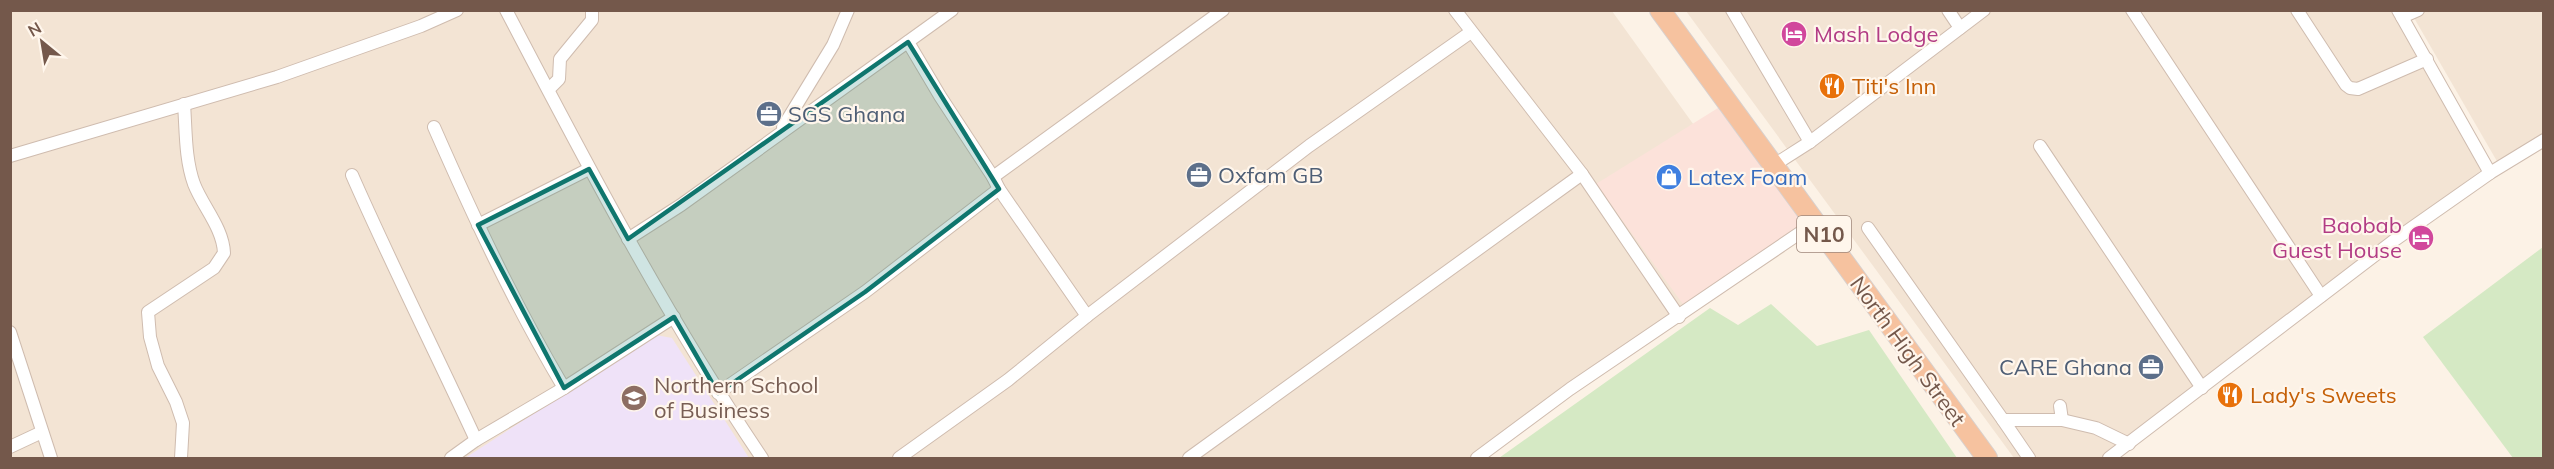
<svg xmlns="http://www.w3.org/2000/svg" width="2554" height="469" viewBox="0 0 2554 469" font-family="Mulish,sans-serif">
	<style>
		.residential { fill: #f3e4d4 }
		.commercial { fill: #fce2da }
		.education { fill: #efe2f8 }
		.green { fill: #d5e9c4 }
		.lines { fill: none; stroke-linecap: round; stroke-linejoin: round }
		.minor-casing { stroke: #cfbcaf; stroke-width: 14 }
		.trunk-casing { stroke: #d8d0cd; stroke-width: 22 }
		.minor { stroke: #fff; stroke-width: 12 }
		.trunk { stroke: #f6c29f; stroke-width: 20 }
		.marked { fill: #0f766e; fill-opacity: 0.2; stroke: #0f766e; stroke-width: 4.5; stroke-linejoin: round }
		.labels { text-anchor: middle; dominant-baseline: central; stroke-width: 4.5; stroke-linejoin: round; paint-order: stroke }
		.shield { fill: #fff6ec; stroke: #9e877b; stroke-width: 1.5 }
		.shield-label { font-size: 21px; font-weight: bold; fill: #74584b }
		.hotel-label { font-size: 22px; fill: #b23c85; stroke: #fff6ec; text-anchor: start }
		.food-label { font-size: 22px; fill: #c56008; stroke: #fff6ec; text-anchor: start }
		.service-label { font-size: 22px; fill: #4e5e75; stroke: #fff6ec; text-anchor: start }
		.shop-label { font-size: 22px; fill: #366cbe; stroke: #fff6ec; text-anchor: start }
		.street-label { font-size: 22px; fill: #74584b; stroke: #fff6ec }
		.education-label { font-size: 22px; fill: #785e54; stroke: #fff6ec; text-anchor: start }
	</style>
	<rect width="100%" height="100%" fill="#fcf2e6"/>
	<g class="residential">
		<polygon points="10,11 1612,11 1785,252 1560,396 1474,458 11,458"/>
		<polygon points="1686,11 2391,11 2483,169 2382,243 2102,458 2014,458"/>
		<polygon points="2410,11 2543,11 2543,136 2498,163"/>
	</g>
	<polygon class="commercial" points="1718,108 1805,225 1685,307 1596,184"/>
	<polygon class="education" points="656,335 672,338 749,458 465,458"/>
	<g class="green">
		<polygon points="2543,247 2543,458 2513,458 2423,337"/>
		<polygon points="1771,304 1817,346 1869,330 1957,458 1499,458 1710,308 1738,325"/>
	</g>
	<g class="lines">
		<defs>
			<g id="minor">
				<path d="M506,10c80,153 160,306 256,448"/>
				<polyline points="1455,10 1582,174 1679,317"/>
				<polyline points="1732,10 1810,142"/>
				<polyline points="1948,10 1960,28"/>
				<polyline points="2132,10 2321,296"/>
				<polyline points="2297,10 2346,85 2350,88 2358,89 2427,59"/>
				<polyline points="2398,10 2490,173"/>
				<polyline points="2402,17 2418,10"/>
				<polyline points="908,42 940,96 993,177 999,189 1087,316"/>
				<polyline points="549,89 559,79 560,59 592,20 592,10"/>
				<path d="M434,127c40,91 79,175 130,261"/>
				<polyline points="783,127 833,45 848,10"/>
				<polyline points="2040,146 2202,388"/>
				<polyline points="10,156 277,77 421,26 457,10"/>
				<polyline points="1774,165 1810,142 1984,10"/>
				<path d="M352,175c39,89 83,176 124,265"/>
				<polyline points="993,177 1223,10"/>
				<polyline points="478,225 589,169"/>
				<polyline points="1868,228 2003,420 2062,420 2096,428 2129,444"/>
				<polyline points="628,239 681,205 952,10"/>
				<polyline points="10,332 51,458"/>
				<polyline points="718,393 865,292 999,189"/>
				<polyline points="2060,406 2062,420"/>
				<polyline points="2003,420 2029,458"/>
				<polyline points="10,447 42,432"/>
				<path d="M181,458l2,-35 -7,-21 -18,-36 -8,-29 -2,-25 66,-44 10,-15c-1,-25 -21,-46 -30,-69 -9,-25 -8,-53 -10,-80"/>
				<polyline points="451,458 476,440 564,388 674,317"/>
				<polyline points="899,458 1008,380 1087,316 1309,146 1471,32"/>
				<polyline points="1189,458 1582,174"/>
				<polyline points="1477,458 1570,389 1816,222"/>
				<polyline points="2109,458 2396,239 2490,173 2544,140"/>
			</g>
			<polyline id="trunk" points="1660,10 1987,458"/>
		</defs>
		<use href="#minor" class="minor-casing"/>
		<use href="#trunk" class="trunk-casing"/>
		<use href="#minor" class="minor"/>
		<use href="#trunk" class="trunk"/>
	</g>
	<path class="marked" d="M908,42l91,147 -134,103 -147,101 -44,-76 -110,71 -86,-163 111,-56 39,70z"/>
	<defs>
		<symbol id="hotel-disc" viewBox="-11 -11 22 22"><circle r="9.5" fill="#d1479c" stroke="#fff6ec"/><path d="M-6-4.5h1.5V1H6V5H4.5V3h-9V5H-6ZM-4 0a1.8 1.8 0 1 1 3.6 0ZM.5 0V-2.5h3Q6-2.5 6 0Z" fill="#fff"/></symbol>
		<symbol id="restaurant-disc" viewBox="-11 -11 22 22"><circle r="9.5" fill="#e8710a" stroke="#fff6ec"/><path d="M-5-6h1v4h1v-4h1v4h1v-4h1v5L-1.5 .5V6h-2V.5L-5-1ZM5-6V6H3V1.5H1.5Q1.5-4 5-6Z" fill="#fff"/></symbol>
		<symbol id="office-disc" viewBox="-11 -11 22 22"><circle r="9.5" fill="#5c6f8a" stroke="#fff6ec"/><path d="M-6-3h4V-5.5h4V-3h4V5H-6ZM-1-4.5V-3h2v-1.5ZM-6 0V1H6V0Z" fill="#fff"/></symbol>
		<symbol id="shop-disc" viewBox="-11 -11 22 22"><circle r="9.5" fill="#3f7fe0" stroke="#fff6ec"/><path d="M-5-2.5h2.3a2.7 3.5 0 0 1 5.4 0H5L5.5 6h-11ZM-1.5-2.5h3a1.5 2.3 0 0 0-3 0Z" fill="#fff"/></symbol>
		<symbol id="school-disc" viewBox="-11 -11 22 22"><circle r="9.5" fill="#8d6e63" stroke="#fff6ec"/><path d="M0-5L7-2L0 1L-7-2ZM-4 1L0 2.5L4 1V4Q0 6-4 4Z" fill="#fff"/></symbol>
	</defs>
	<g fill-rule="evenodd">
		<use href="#hotel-disc" x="1779" y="19" width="30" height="30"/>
		<use href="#restaurant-disc" x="1817" y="71" width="30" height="30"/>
		<use href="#office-disc" x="754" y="99" width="30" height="30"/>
		<use href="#office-disc" x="1184" y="160" width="30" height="30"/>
		<use href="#shop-disc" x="1654" y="162" width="30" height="30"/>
		<use href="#hotel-disc" x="2406" y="223" width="30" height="30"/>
		<use href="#office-disc" x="2136" y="352" width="30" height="30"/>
		<use href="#restaurant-disc" x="2215" y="380" width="30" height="30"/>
		<use href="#school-disc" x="619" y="383" width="30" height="30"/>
	</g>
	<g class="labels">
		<rect class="shield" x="1797" y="216" width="54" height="36" rx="4.5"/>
		<g class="shield-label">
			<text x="1824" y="234">N10</text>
		</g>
		<g class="hotel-label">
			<text x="1814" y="34">Mash Lodge</text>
			<text x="2402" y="225" text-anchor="end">Baobab<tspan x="2402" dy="25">Guest House</tspan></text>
		</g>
		<g class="food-label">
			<text x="1852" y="86">Titi's Inn</text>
			<text x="2250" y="395">Lady's Sweets</text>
		</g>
		<g class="service-label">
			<text x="788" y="114">SGS Ghana</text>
			<text x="1218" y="175">Oxfam GB</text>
			<text x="2132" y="367" text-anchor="end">CARE Ghana</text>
		</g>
		<g class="shop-label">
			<text x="1688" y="177">Latex Foam</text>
		</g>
		<g class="street-label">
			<text transform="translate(1908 351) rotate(54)">North High Street</text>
		</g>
		<g class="education-label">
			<text x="654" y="385">Northern School<tspan x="654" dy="25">of Business</tspan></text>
		</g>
	</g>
	<rect width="2554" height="469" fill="none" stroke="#74584b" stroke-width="24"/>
	<g transform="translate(42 42) rotate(330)" stroke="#fff6ec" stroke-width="4.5" paint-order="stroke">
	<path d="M0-4.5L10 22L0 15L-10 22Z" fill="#74584b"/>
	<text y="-9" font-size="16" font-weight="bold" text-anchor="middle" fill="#74584b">N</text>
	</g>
</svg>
